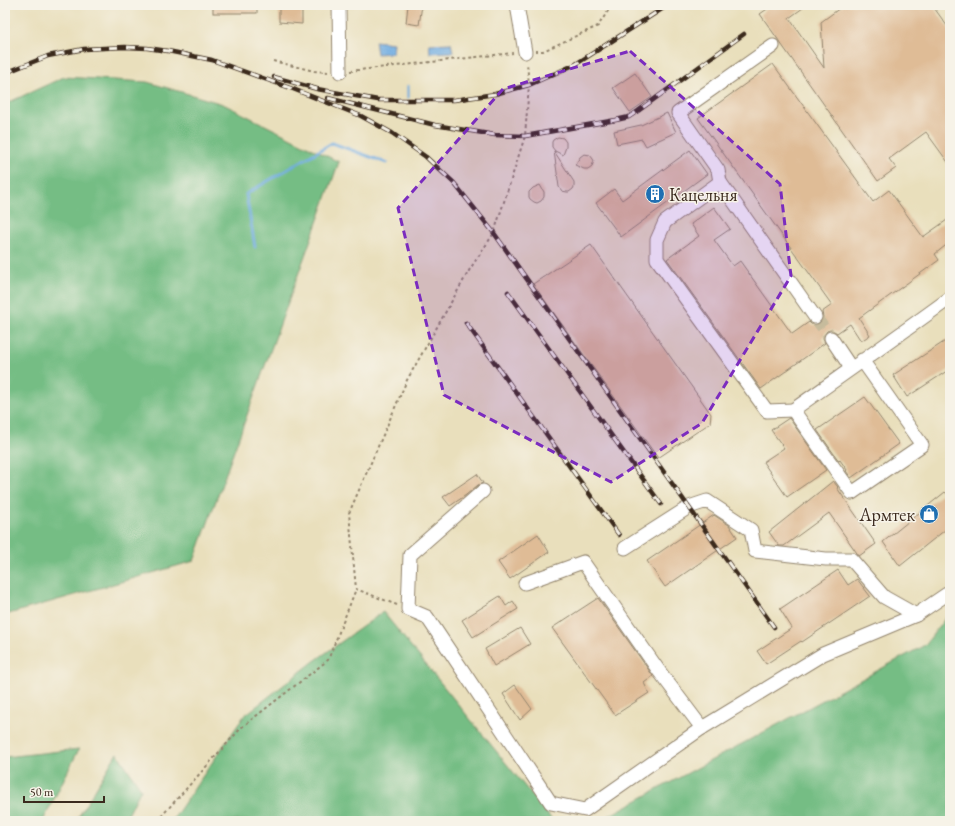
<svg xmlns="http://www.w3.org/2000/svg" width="955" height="826" viewBox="0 0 955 826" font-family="'EB Garamond',serif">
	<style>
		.forest { fill: #74bd84; stroke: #587451 }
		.water { fill: #70ace1; stroke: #566b80 }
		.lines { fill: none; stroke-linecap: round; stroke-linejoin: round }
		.stream { stroke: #70ace1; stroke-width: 3 }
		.building { fill: #dfbc96 }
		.minor-tunnel { stroke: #c6bb9c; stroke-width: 13; stroke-dasharray: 13 6; stroke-linecap: butt }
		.minor-casing { stroke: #92846d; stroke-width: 15 }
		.path { stroke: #92846d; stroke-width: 2; stroke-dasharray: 3 3; stroke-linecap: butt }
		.minor { stroke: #fff; stroke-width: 13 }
		.rail-casing { stroke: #3b2a1e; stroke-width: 4.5 }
		.rail { stroke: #f7f3e8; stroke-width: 3; stroke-dasharray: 9; stroke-linecap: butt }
		.marked { fill: #7b2cbf; fill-opacity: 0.2; stroke: #7b2cbf; stroke-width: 3; stroke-dasharray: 8 5; stroke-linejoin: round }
		.labels { text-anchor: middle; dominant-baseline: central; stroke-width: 3; stroke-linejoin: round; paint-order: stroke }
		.poi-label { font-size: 18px; fill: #3b2a1e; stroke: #f7f3e8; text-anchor: start }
	</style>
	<rect width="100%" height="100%" fill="#f7f3e8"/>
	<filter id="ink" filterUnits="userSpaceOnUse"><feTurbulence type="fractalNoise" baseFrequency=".025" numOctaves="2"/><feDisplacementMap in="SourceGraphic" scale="8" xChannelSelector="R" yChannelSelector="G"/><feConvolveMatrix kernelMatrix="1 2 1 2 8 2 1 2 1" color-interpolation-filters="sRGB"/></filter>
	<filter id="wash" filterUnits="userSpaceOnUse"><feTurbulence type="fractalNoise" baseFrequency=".012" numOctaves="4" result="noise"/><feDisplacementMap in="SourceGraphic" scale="16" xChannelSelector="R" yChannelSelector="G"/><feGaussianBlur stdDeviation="0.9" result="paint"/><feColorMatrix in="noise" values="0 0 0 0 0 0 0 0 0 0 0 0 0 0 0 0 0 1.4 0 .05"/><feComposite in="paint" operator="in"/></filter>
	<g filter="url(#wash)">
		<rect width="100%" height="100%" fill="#e9dfbc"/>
		<g class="forest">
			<polygon points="64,77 147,82 223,104 339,162 194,561 5,615 5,104"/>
			<polygon points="383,612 553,821 172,821 244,716 313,662"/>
			<polygon points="950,612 950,821 599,821 925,645"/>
			<polygon points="79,749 43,821 5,821 5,757"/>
			<polygon points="117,753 141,789 125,821 76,821"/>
		</g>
		<g class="water">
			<polygon points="375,41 394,43 393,53 377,54"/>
			<polygon points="451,43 453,52 430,53 429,44"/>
		</g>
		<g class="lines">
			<g class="stream">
				<polyline points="408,97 408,86"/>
				<polyline points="255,247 246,194 332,143 387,163"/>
			</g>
		</g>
		<g id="blocks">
			<g class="building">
				<rect x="213" y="5" width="44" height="8"/>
				<polygon points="279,5 302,5 302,24 279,22"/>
				<polygon points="408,5 422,5 419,25 406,23"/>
				<polygon points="773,5 807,5 789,18 824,68 821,22 844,5 932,5 950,30 950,165 926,132 889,159 896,168 878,181 760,14"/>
				<polygon points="773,64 873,202 889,190 923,237 947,220 950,225 950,242 935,254 939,260 859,318 870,335 861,341 850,324 837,333 834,331 830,330 827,331 824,335 823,339 825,343 761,389 667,259 699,236 691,224 714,207 730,229 714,240 733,266 740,261 792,334 809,322 811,324 815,325 820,323 822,320 823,317 822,312 832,305 698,118"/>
				<polygon points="635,73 652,97 630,112 613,88"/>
				<polygon points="667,113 676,132 646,146 642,139 617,144 614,131 641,125"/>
				<polygon points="558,137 563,138 566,142 566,147 563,155 555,151 552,147 552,142 553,140"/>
				<polygon points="690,150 707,174 621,237 596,203 614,189 622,200"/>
				<polygon points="554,151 574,182 574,187 573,189 569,192 567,192 562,191 559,187"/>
				<polygon points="584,154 590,155 593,159 594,161 592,166 588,169 584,169 575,165 580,157"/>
				<polygon points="540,185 544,192 544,197 541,201 537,203 534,202 530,199 529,197 529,192 533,188"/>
				<polygon points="591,245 711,414 710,423 658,458 533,284"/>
				<polygon points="950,338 950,369 907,397 893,375"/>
				<polygon points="865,397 899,444 851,478 846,471 847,470 840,460 839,461 817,430"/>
				<polygon points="789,418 826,470 787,497 763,462 784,448 771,430"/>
				<polygon points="477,474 483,483 478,485 466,495 450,506 443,497"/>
				<polygon points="833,481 838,487 837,488 876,544 859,556 829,513 784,546 779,546 769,532"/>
				<polygon points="945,492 950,497 950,526 900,566 883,542"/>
				<polygon points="714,515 729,525 737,537 665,587 647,561"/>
				<polygon points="538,534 549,552 510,579 498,562"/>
				<polygon points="838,570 848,585 857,579 870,596 802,642 801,641 766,664 757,651 792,628 780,609"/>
				<polygon points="500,596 506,606 513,601 518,609 473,637 462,620"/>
				<polygon points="598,598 653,676 644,683 649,693 615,715 552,628"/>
				<polygon points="520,628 530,644 494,666 485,649"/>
				<polygon points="515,685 532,709 520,720 503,694"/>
			</g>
		</g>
	</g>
	<g filter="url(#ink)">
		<use href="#blocks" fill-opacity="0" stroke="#92846d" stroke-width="1"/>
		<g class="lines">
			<polyline class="minor-tunnel" points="815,317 831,338"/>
			<defs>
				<g id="minor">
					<polyline points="339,5 340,72"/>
					<polyline points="517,5 525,52"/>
					<polyline points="720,182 718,170 678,113 773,46"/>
					<polyline points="831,338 851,368"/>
					<path d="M862,360l60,85 -70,48 -59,-83c52,-37 105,-74 157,-112"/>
					<polyline points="793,410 767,411 657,259 657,240 665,222 720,182 815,317"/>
					<polyline points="483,491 410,555 408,609 427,617 551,803 585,810 702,728 823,654 916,615 950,592"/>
					<polyline points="625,548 689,507 707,501 751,530 755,551 826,559 851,559 884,597 916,615"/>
					<polyline points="525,583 583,562 659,671 702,728"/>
				</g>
			</defs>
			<use href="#minor" class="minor-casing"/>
			<g class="path">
				<polyline points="535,51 543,51 598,26 612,5"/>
				<polyline points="273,61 314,71 328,72"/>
				<polyline points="350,71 513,53"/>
				<polyline points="397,605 356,589 349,513 407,380 470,269 494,233 525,136 529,85 527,63"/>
				<polyline points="157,821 242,727 328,660 356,589"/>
			</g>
			<use href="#minor" class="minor"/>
			<defs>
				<g id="rail">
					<polyline points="5,73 48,56 84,49 125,47 147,48 168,51 212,60 293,89 361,116 392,133 426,157 454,183 494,233 774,627"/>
					<polyline points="274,77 317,89 378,100 454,100 495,94 529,85 576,64 668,5"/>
					<polyline points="328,98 435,125 495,135 525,136 616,120 629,117 638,111 744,34"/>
					<polyline points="508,292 661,504"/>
					<polyline points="466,323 619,535"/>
				</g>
			</defs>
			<use href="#rail" class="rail-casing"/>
			<use href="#rail" class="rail"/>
		</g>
	</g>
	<path class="marked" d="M630,51l150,133 11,92 -89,147 -91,59 -167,-87 -46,-187 105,-119z"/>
	<defs>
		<symbol id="building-disc" viewBox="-11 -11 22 22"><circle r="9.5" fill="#1f6fb2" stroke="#f7f3e8"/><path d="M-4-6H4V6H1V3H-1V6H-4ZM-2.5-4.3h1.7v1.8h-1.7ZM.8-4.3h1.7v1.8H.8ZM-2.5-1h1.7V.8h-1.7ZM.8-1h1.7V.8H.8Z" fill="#fff"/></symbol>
		<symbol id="shop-disc" viewBox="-11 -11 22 22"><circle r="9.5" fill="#1f6fb2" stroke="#f7f3e8"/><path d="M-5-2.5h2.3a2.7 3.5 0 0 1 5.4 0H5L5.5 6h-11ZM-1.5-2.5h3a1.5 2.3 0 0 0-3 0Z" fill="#fff"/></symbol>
	</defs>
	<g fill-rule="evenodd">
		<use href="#building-disc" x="644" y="183" width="22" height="22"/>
		<use href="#shop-disc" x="918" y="503" width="22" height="22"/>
	</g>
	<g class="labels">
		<g class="poi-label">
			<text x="669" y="194">Кацельня</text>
			<text x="915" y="514" text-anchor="end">Армтек</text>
		</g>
	</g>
	<rect width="955" height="826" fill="none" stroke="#f7f3e8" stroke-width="20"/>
	<path d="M24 796v6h80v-6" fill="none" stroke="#3b2a1e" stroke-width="2"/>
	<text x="30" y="796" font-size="12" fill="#3b2a1e" stroke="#f7f3e8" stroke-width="3" paint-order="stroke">50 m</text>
</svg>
